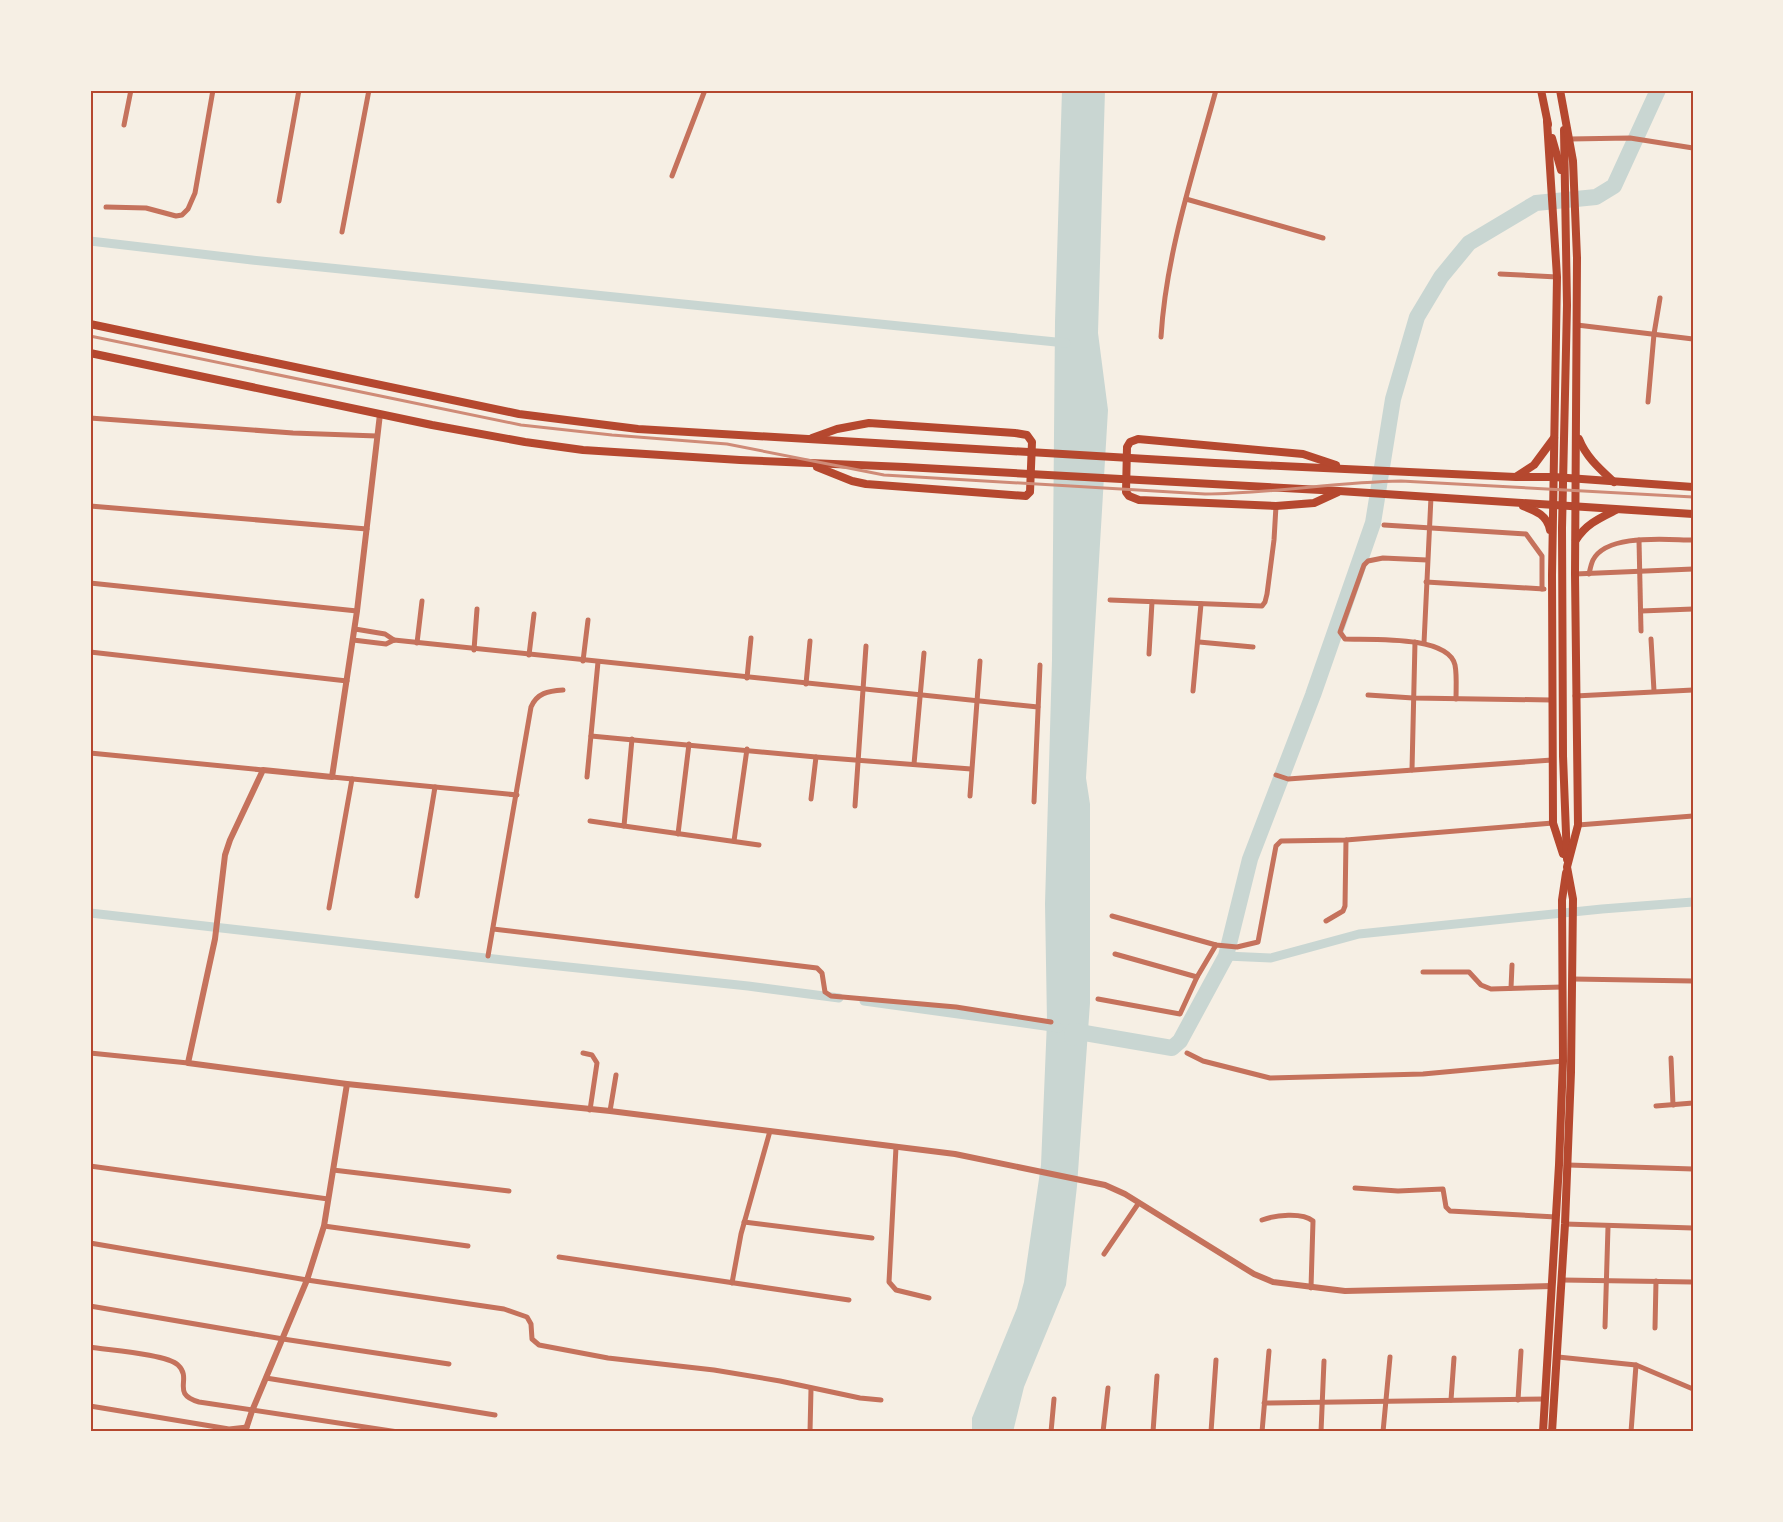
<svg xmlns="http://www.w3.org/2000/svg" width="1783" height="1522" viewBox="0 0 1783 1522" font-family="'Roboto Serif',serif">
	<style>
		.water { fill: #c9d6d2 }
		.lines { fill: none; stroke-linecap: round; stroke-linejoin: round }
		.canal { stroke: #c9d6d2; stroke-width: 9 }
		.river { stroke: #c9d6d2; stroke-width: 16 }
		.minor { stroke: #c5725c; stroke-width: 5 }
		.tertiary { stroke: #c5725c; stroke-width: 6 }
		.primary { stroke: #b5482f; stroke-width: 8 }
		.rail { stroke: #cf8b77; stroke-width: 3 }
		.neatline { fill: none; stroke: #b5482f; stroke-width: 2 }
	</style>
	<rect width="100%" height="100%" fill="#f6efe4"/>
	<polygon class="water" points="1062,90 1105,90 1098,333 1108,410 1086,778 1090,804 1090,1003 1077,1186 1066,1285 1024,1387 1013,1432 972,1432 972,1418 1017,1308 1024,1282 1041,1165 1047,1021 1045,904 1052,660 1055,322"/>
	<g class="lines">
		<g class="canal">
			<polyline points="90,241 252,260 1066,343"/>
			<polyline points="90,913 521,962 748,986 839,998"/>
			<polyline points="1226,956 1271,958 1359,934 1602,909 1693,902"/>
			<polyline points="864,1001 1059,1028"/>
		</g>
		<polyline class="river" points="1072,1038 1073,1031 1172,1048 1180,1041 1226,956 1250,859 1313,695 1373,523 1393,399 1417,317 1441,277 1469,243 1536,203 1596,197 1614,186 1658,90"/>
		<g class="minor">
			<polyline points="1262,90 1277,90"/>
			<polyline points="124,125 131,90"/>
			<polyline points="1570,139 1630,138 1693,148"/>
			<polyline points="672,176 705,90"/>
			<polyline points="1186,199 1323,238"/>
			<polyline points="279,201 299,90"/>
			<polyline points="106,207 146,208 176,216 182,215 188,209 195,193 213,90"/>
			<polyline points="342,232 369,90"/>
			<polyline points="1500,274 1557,277"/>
			<polyline points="1577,325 1693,339"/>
			<path d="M1161,337c5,-84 33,-166 55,-247"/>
			<polyline points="1648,402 1654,334 1660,298"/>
			<polyline points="90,418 293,433 377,436"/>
			<polyline points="90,506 367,529"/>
			<polyline points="1384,525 1526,534 1542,556 1542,589"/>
			<polyline points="1639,540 1641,631"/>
			<path d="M1427,560l-44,-2 -15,3 -4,4 -24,67 5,7c25,1 103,-4 110,26 2,10 1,23 1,34"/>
			<polyline points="1575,574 1693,569"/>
			<path d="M1589,574c1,-4 2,-10 4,-14 14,-27 74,-20 100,-20"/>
			<polyline points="1426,582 1544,589"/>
			<polyline points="90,583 357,611"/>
			<polyline points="1110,600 1262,606 1265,602 1267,594 1274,540 1276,506"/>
			<polyline points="1641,611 1693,609"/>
			<polyline points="355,629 385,634 394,640"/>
			<polyline points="1651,639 1654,691"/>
			<polyline points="353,640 386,644 394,640 1038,707"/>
			<polyline points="1199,642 1253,647"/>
			<polyline points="417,643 422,601"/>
			<polyline points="1424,643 1431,497"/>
			<polyline points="474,650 477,609"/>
			<polyline points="90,652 347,681"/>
			<polyline points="1149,654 1152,602"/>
			<polyline points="529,655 534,614"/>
			<polyline points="583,661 588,620"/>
			<polyline points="747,678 751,638"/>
			<polyline points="806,684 810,641"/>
			<polyline points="1193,691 1201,604"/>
			<polyline points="1368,695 1413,698 1551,700"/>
			<polyline points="1575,696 1693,690"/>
			<polyline points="591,736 816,757 971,769"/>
			<polyline points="90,753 263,770"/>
			<polyline points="914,764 924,653"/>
			<polyline points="1412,770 1415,642"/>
			<polyline points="1276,775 1288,779 1552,760"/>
			<polyline points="332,777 517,795"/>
			<polyline points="587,777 598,662"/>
			<polyline points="970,796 980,661"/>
			<polyline points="811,799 816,757"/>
			<polyline points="1034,802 1040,665"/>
			<polyline points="855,806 866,646"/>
			<polyline points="590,821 624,826 632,739"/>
			<polyline points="1578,825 1693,816"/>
			<polyline points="624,826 759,845"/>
			<polyline points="678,834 689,744"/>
			<polyline points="734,841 747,749"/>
			<polyline points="417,896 435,787"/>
			<polyline points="329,908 352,779"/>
			<polyline points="1112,916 1216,945 1237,947 1258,942 1276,846 1281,841 1346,840 1553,823"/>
			<polyline points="1326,921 1343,911 1345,906 1346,840"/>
			<polyline points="493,929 817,968 822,973 825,992 831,996 956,1007 1051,1022"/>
			<polyline points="1115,954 1197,977"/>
			<path d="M488,956l43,-249c6,-14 17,-16 32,-17"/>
			<polyline points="1423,972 1469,972 1481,985 1491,989 1563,987"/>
			<polyline points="1573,979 1693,981"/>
			<polyline points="1511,988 1512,965"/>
			<polyline points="1098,999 1180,1014 1197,977 1216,945"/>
			<polyline points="90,1053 188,1063"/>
			<polyline points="583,1053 592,1055 597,1063 590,1110"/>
			<polyline points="1187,1053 1203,1061 1270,1078 1423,1074 1563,1061"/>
			<polyline points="1671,1058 1673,1105"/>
			<polyline points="1656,1106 1693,1103"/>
			<polyline points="610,1111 616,1075"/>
			<polyline points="896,1147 889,1282 896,1290 929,1298"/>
			<polyline points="1568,1165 1693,1169"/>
			<polyline points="90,1166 328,1199"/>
			<polyline points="333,1170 509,1191"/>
			<polyline points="1355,1188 1398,1191 1443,1189 1446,1207 1450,1211 1556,1217"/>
			<path d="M1262,1220c13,-5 40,-8 51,1l-2,67"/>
			<polyline points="744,1222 872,1238"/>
			<polyline points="1565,1224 1693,1228"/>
			<polyline points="324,1226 468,1246"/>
			<polyline points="90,1243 307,1280 504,1309 527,1317 531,1324 532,1339 539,1345 608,1358 714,1370 780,1381 860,1398 881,1400"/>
			<polyline points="1104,1254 1138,1204"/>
			<polyline points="559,1257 849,1300"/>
			<polyline points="1562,1280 1693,1282"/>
			<polyline points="732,1283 741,1234 770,1131"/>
			<polyline points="90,1306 283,1339 449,1364"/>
			<polyline points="1605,1327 1608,1227"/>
			<polyline points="1655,1328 1656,1281"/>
			<path d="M90,1347c17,3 77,7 88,18 15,14 -8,29 21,37l199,30"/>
			<polyline points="1558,1357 1636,1365 1693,1389"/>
			<polyline points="266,1378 495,1415"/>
			<polyline points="1451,1400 1454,1358"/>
			<polyline points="1518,1400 1521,1351"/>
			<polyline points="1264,1403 1545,1399"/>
			<polyline points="90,1406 229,1429 247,1427"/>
			<polyline points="810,1432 811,1389"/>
			<polyline points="1051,1432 1054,1399"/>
			<polyline points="1103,1432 1108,1388"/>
			<polyline points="1153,1432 1157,1376"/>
			<polyline points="1211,1432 1216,1360"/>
			<polyline points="1262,1432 1269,1351"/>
			<polyline points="1321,1432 1324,1361"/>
			<polyline points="1383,1432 1390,1357"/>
			<polyline points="1631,1432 1636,1365"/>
		</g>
		<g class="tertiary">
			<polyline points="380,414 357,611 332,777 263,770 230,840 225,855 215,939 188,1063 347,1084 610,1111 955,1154 1105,1185 1125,1194 1254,1274 1273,1282 1345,1291 1552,1286"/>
			<polyline points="245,1432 252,1411 307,1280 324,1226 347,1084"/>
		</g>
		<g class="primary">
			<polyline points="1541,90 1548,124"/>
			<polyline points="1547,121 1557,277 1552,575 1553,823 1563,854"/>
			<polyline points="1564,130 1567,305 1562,528 1563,756 1567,859"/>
			<polyline points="1552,138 1561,170"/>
			<polyline points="90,324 519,414 638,429 1215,463 1516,477 1554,477 1693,487"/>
			<polyline points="90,353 432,425 525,442 583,450 740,460 905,467 1339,491 1693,514"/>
			<polyline points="812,438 837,429 869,423 1015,433 1027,435 1032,442 1030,492 1026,496 866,484 852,481 817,467"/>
			<path d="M1579,439c7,18 21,30 35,43"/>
			<polyline points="1336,465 1303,454 1138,439 1130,442 1127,447 1126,492 1129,496 1139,500 1276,506 1314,503 1338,492"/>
			<polyline points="1517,476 1534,465 1554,438"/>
			<path d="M1523,506c13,5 24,9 27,24"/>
			<path d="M1576,540c10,-16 24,-22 40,-30"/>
			<polyline points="1543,1432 1559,1165 1563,1061 1562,900 1566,873"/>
			<polyline points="1552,1432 1565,1224 1571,1072 1573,899 1567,867 1578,825 1575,574 1577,258 1573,161 1560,90"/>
		</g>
		<path class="rail" d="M90,336l431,89 91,10 115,9 157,31 321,19c65,0 130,-12 196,-13l292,16"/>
	</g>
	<rect width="1783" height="1522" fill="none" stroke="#f6efe4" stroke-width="183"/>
	<rect x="92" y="92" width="1600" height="1338" class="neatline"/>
</svg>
